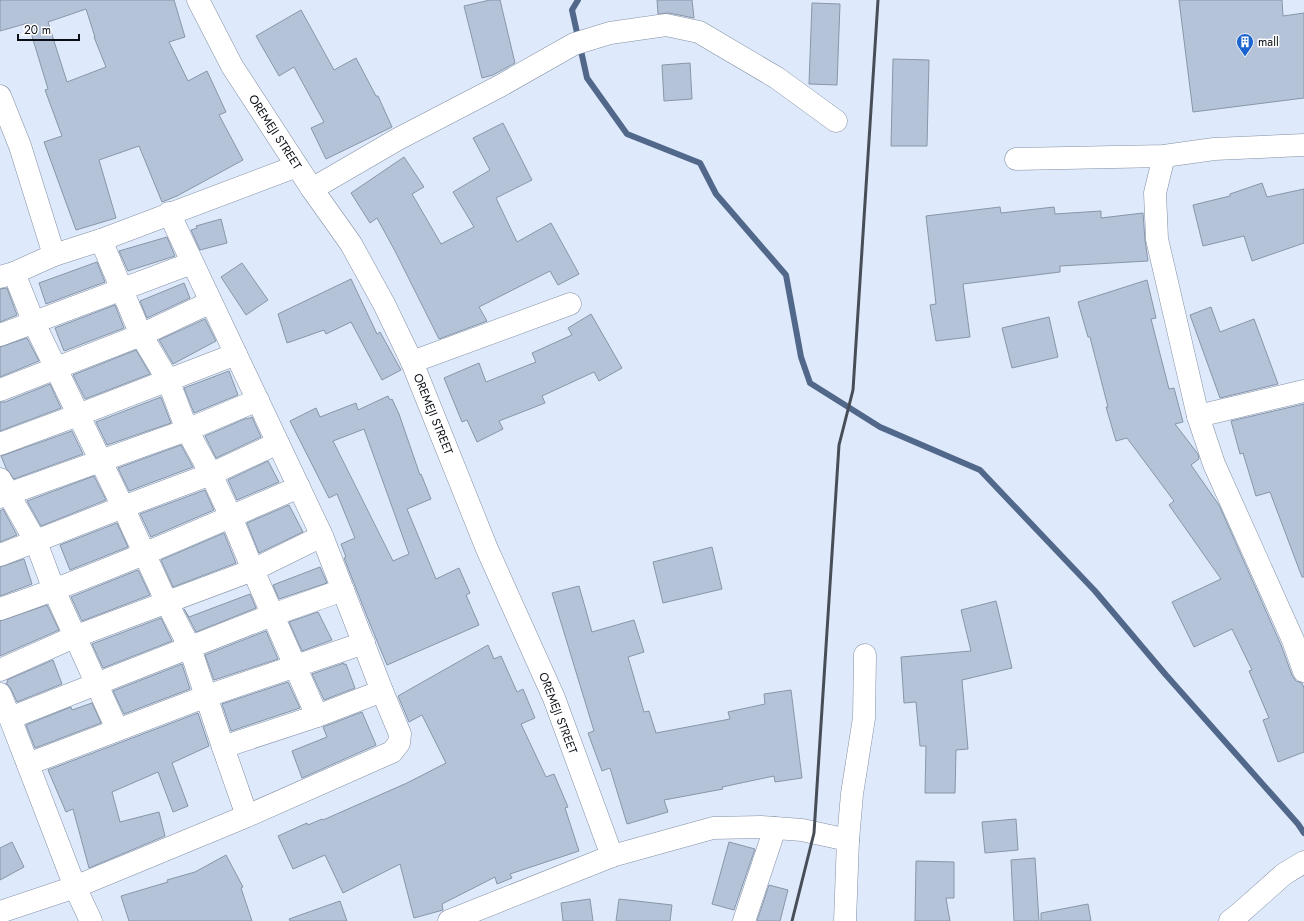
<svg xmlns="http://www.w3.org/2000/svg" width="1304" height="921" viewBox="0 0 1304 921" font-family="Jost,sans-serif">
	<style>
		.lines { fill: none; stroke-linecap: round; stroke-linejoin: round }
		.stream { stroke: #51688b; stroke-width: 6 }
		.building { fill: #b5c3d8; stroke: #8896aa; fill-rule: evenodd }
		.minor-casing { stroke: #8390a4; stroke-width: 23 }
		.minor { stroke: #fff; stroke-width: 22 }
		.rail { stroke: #474e58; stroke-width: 3 }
		.labels { text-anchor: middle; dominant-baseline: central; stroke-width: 3; stroke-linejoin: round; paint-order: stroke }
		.poi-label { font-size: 12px; fill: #090e15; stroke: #fff; text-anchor: start }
		.street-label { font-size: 12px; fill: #090e15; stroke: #fff }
	</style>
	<rect width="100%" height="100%" fill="#dee9fb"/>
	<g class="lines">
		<polyline class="stream" points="578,0 572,10 587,78 627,134 700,163 716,194 786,275 801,357 810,383 880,427 980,470 1095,591 1166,675 1298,824 1304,833"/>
	</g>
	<g class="building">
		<path d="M0,0h174l11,37 -16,5 19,39 19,-10 19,41 -7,3 24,45 -66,36 -15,6 -23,-56 -40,14 17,58 -40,12 -32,-88 18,-6 -17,-46 3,-1 -20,-66 -28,8zM86,9l9,28h-1l12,30 -39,15 -19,-60z"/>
		<polygon points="490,0 500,0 515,63 493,75 482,78 464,6"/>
		<polygon points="657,0 692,0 694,18 669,13 658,14"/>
		<polygon points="1179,0 1282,0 1283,16 1304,13 1304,98 1193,112"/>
		<polygon points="812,3 840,4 837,85 809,84"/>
		<polygon points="301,10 334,70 356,58 376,96 378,96 392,127 326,159 311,128 324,122 294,67 279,76 256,36"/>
		<polygon points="893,59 929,60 927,146 891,146"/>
		<polygon points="690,63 692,99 664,101 662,65"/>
		<polygon points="503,123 532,180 496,198 517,242 551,223 579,274 558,285 550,271 479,307 487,321 439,339 395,251 377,218 370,223 351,193 404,157 424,187 412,194 441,244 474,227 453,192 490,170 473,138"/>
		<polygon points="1262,183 1267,197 1304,189 1304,243 1252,261 1244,236 1203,246 1193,205 1230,196 1230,194"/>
		<polygon points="1000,207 1001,213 1054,207 1055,214 1101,211 1101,218 1143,213 1145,240 1148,261 1060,266 1060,272 963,284 970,337 936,341 930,305 936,304 926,216"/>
		<polygon points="221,219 227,243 200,250 191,230 197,228 196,226"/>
		<polygon points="167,237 175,256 128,271 119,251"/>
		<polygon points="97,262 105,282 46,304 39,283"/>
		<polygon points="242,263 268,300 246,315 221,277"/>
		<polygon points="351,279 377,334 380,332 401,370 382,380 351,322 326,334 324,330 287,343 278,314"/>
		<polygon points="1147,280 1156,318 1151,319 1169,389 1174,388 1183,422 1175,424 1198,454 1199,459 1191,465 1219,505 1281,645 1292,675 1296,681 1302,683 1304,688 1304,752 1278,762 1263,720 1269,718 1249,671 1252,670 1232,629 1194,647 1172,602 1221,579 1169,505 1174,501 1127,438 1116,441 1106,407 1108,407 1090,337 1088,337 1078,302"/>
		<polygon points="184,283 190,298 147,318 140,301"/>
		<polygon points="7,288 17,315 0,322 0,289"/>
		<polygon points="115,305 124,328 64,351 55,328"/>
		<polygon points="1211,307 1220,332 1254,319 1278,384 1220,398 1190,315"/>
		<polygon points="591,314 622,368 599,381 594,372 542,396 545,403 499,421 503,429 477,442 467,420 462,422 444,378 479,363 486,382 536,362 532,353 572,335 568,328"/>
		<polygon points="1049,317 1058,357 1012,368 1002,328"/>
		<polygon points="205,319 216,341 173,364 159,340"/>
		<polygon points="27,338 39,361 0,377 0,347"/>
		<polygon points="136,350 150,374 85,399 73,375"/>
		<polygon points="229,371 238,395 194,413 184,388"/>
		<polygon points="50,384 61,408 0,431 0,402 5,402"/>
		<path d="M388,396l2,4 2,-1 7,15 21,61 1,-1 10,25 -24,10 29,70 23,-11 11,25 -4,2 13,30 -92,40 -17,-41 -26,-66 2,-1 -5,-13 14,-6 -18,-44 -8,4 -39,-77 26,-13 4,9 36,-14 2,7zM364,429l45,125 -16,7 -60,-120z"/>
		<polygon points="161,397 171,423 107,445 96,422"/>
		<polygon points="1304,404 1304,577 1302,577 1270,492 1256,496 1243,453 1240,454 1231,421"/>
		<polygon points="252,417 261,437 216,458 205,436 247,418 247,419"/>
		<polygon points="72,431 83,454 14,479 6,468 1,456"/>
		<polygon points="181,445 193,467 129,491 118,468"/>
		<polygon points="268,461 279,482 237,500 228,480"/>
		<polygon points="94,476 106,500 41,526 27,501"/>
		<polygon points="205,490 214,510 151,537 140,514"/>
		<polygon points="289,505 303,532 259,553 247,523"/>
		<polygon points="3,509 17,535 0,542 0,511"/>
		<polygon points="117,523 128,547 70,570 60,545"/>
		<polygon points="224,533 236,563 173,587 161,560"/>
		<polygon points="712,547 722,589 663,603 653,562"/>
		<polygon points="24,559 32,584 0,596 0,567"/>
		<polygon points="320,567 327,583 279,599 273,585"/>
		<polygon points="138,570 150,595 82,621 71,597"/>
		<polygon points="579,586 592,632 634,620 644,652 628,657 644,712 649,711 656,733 730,719 728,712 765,704 764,694 791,690 802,778 775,782 774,776 722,787 723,789 664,800 668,812 627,824 610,768 602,771 588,733 594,731 552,593"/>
		<polygon points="250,594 256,608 196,632 184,609 189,617"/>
		<polygon points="996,601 1012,668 962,680 968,749 956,750 955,793 925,793 926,746 920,746 916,702 904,703 901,657 971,651 961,610"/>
		<polygon points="47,605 59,630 0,656 0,621"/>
		<polygon points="318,612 332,640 302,651 289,622"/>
		<polygon points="161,618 172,641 103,668 92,644"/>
		<polygon points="266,631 278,659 214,680 205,655"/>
		<polygon points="488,645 494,659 501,656 517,692 523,689 535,718 521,724 546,777 554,774 568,807 565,808 579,851 510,874 512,878 497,884 495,877 442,904 443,910 414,918 400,864 343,893 325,855 293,869 278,836 307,823 308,825 322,819 323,820 407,783 446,763 422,715 409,722 398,696"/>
		<polygon points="53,660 62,684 17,702 11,689 6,683 8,682 7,680"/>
		<polygon points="344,663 344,665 346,664 355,688 324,700 312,674"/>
		<polygon points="182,664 190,689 124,714 113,691"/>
		<polygon points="288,682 300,708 231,731 222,704"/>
		<polygon points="92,703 101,723 35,748 26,725 71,707 72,710"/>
		<polygon points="362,712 376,745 302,778 292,751 327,737 323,727"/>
		<polygon points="198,713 209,746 172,763 188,806 173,812 158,772 112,792 120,822 159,812 165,836 89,868 73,809 66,812 48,770"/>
		<polygon points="1016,819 1018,850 985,853 982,822"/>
		<polygon points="12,842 24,867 0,880 0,848"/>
		<polygon points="729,842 755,849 734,910 712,904"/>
		<polygon points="226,855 243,887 241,888 252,921 129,921 121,896 168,882 167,880 195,872"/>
		<polygon points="1035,858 1039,921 1014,921 1011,860"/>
		<polygon points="916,861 954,862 954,898 946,898 950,921 915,921"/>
		<polygon points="769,885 788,890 780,921 757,921"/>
		<polygon points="590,899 593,921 563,921 561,903"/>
		<polygon points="619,899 672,905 670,921 616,921"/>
		<polygon points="340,901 347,921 290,921 289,919"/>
		<polygon points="1088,904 1091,921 1041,921 1041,913"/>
	</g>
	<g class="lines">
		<defs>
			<g id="minor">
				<polyline points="198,0 232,66 312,189 351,244 384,304 412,362 487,549 554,698 612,856"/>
				<polyline points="0,96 20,146 54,255"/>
				<polyline points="1164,156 1155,193 1157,239 1198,416 1214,464 1293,640 1304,671"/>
				<polyline points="1016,159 1164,156 1214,149 1304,145"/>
				<polyline points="312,189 398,139 500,86 574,44 610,33 666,25 699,32 777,78 836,121"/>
				<polyline points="101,240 141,335 168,380 187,430 211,474 231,517 253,570 317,716"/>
				<polyline points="14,273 34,323 123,507 167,603 190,648 223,747"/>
				<polyline points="0,277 14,273 54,255 101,240 297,166"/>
				<polyline points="0,335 192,263"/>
				<polyline points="412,362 570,304"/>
				<polyline points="0,390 141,335 211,302"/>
				<polyline points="1198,416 1304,391"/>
				<polyline points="0,444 78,415 236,354"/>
				<polyline points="0,479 36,542 54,590 117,729"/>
				<polyline points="0,497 187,430 258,400"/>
				<polyline points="0,555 123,507 211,474 278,443"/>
				<path d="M0,609c102,-35 200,-79 299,-122"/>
				<polyline points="0,670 74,637 253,570 322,536"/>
				<polyline points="0,694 10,718 75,887 91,921"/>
				<polyline points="10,718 272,615 343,590"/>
				<polyline points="28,764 207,696 364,643"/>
				<polyline points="247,816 223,747 317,716 382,691"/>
				<polyline points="0,912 75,887 247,816 392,752 399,743 400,734 382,691 322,536 169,213"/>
				<polyline points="449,921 612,856 713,828 761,827 802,830 848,840"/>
				<polyline points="744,921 775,828"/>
				<polyline points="845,921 848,840 852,794 864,718 865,655"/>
				<polyline points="1230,921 1239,914 1284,874 1304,862"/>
			</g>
		</defs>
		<use href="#minor" class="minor-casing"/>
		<use href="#minor" class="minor"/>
		<polyline class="rail" points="792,921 814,833 839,445 853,390 878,0"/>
	</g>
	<defs>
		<symbol id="building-pin" viewBox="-11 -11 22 30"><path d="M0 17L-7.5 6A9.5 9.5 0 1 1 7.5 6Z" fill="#1b63cf" stroke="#fff"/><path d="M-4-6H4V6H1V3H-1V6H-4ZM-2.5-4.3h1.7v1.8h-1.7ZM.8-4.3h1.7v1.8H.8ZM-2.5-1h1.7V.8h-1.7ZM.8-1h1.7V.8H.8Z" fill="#fff"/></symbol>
	</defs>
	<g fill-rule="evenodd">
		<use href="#building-pin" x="1235" y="32" width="20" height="27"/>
	</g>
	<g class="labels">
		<g class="poi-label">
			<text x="1258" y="42">mall</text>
		</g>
		<g class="street-label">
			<text transform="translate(275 132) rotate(57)">OREMEJI STREET</text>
			<text transform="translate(433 414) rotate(68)">OREMEJI STREET</text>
			<text transform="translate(558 713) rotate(69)">OREMEJI STREET</text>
		</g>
	</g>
	<path d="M18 34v6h61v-6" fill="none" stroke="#090e15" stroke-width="2"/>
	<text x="24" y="34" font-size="12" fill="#090e15" stroke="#ffffff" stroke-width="3" paint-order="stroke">20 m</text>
</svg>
